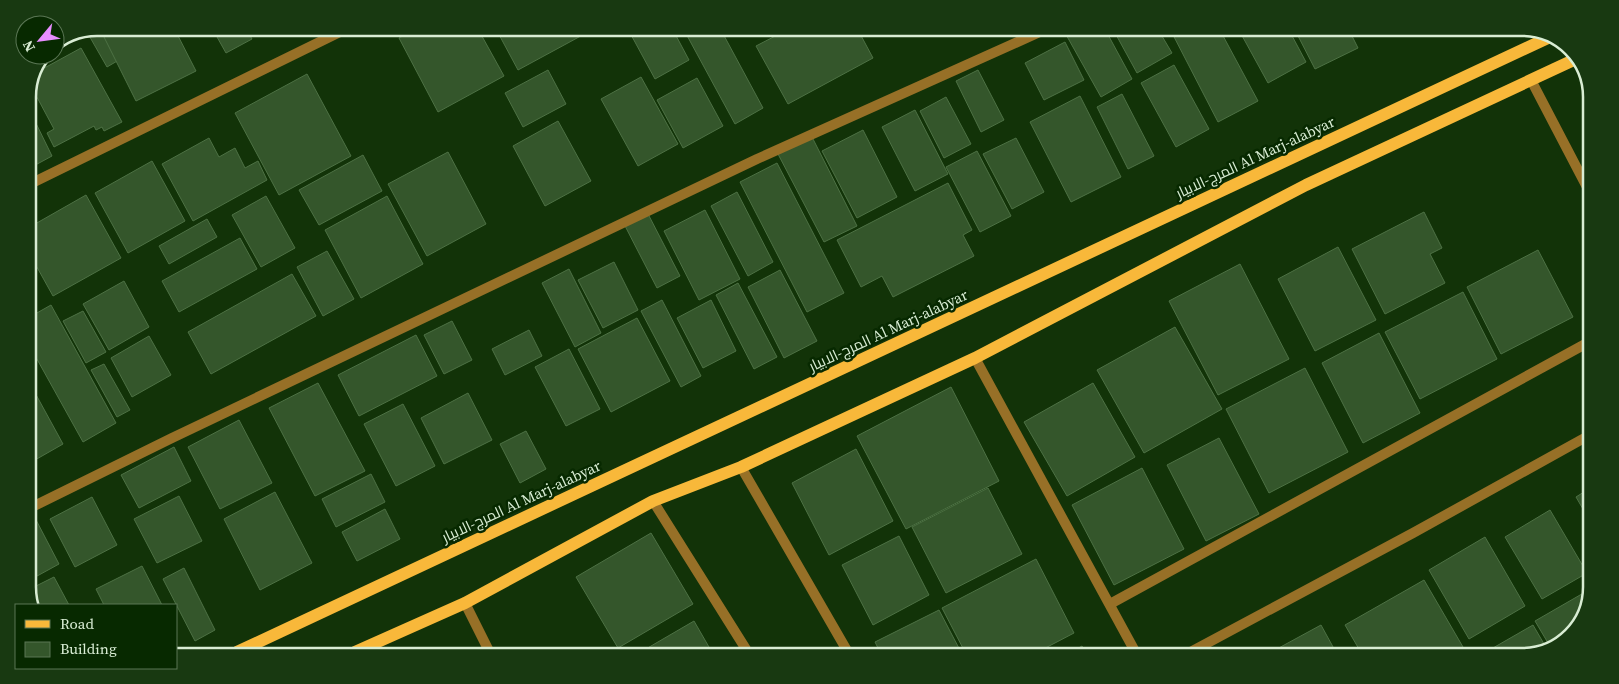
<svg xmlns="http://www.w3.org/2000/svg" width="1619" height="684" viewBox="0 0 1619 684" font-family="'Source Serif 4',Cairo,serif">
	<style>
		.building { fill: #34562b; stroke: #4d7144 }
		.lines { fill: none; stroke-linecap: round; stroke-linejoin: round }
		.minor { stroke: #977027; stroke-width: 10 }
		.primary { stroke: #f8b83a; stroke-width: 12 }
		.labels { text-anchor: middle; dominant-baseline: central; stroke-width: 5; stroke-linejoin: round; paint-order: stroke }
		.street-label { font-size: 15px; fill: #d9edd4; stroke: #072900 }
		.rim { fill: none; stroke: #d9edd4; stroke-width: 2.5 }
	</style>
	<rect width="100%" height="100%" fill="#123308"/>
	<g class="building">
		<polygon points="97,28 108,28 124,57 107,67 87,32"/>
		<polygon points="124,28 174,28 196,71 136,101 104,37"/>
		<polygon points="212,28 256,28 248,32 252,39 226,53"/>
		<polygon points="416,29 478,29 504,76 438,112 399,38"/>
		<polygon points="496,29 589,29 590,31 518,70"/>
		<polygon points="633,29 673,30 689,60 655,79 629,31"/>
		<polygon points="684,30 721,30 763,108 735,124"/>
		<polygon points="787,30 858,30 873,58 788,104 756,46"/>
		<polygon points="1064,31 1106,31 1132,79 1101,97"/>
		<polygon points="1114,31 1159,31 1172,53 1137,73"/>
		<polygon points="1171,31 1221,32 1258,101 1218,122"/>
		<polygon points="1240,32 1290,32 1306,62 1268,83"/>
		<polygon points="1296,32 1350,32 1358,48 1315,69"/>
		<polygon points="1065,42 1084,80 1044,100 1025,63"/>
		<polygon points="81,48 122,122 104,131 102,127 96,130 94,126 54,147 47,133 54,129 31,86 37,72"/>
		<polygon points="1174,65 1209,129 1176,147 1141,83"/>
		<polygon points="548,70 566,104 523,127 505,93"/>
		<polygon points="978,70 1004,120 981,132 956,81"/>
		<polygon points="307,74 351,156 279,195 235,113"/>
		<polygon points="641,77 678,144 638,166 601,99"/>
		<polygon points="697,78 723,126 683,148 657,100"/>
		<polygon points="1122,94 1154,156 1128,169 1097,107"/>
		<polygon points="1080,96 1121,177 1071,202 1030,122"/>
		<polygon points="946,97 971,144 944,158 920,111"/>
		<polygon points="28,107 52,156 28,169"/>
		<polygon points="915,110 948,174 915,191 882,127"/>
		<polygon points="558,121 591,181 545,206 513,146"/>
		<polygon points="863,130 897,197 857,218 822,151"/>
		<polygon points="812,137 857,226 824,242 778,154"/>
		<polygon points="209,138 219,157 235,148 245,168 258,161 267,180 193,221 162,164"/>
		<polygon points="1016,138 1044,192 1012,209 983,154"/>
		<polygon points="977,151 1011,216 980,232 946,167"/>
		<polygon points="448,152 486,224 427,256 388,184"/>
		<polygon points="363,155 382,191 319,225 299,190"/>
		<polygon points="152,161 185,221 128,253 95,193"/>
		<polygon points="777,163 844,293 807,312 740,182"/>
		<polygon points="948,183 972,230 963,235 974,256 893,297 882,276 861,287 837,240"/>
		<polygon points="737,192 773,262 748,276 711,206"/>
		<polygon points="86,195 121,258 53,296 28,251 28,228"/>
		<polygon points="266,196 295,248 261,267 232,215"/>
		<polygon points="387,196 423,264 361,298 325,230"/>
		<polygon points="646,210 680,276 657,288 623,222"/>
		<polygon points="705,210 740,279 699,300 664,231"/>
		<polygon points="1424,212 1442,248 1430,254 1445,283 1385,314 1352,249"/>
		<polygon points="207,219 217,237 169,264 159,246"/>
		<polygon points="240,238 257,269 179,312 162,281"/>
		<polygon points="1338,247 1376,320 1315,351 1278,279"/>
		<polygon points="1538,250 1573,317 1501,354 1467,287"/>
		<polygon points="327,251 354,299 323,316 297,267"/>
		<polygon points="614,262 638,310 603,328 578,280"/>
		<polygon points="1240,264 1289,359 1218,395 1169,301"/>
		<polygon points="569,269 601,333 575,347 542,283"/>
		<polygon points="780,270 817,341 784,358 748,287"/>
		<polygon points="292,274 316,316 211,374 188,332"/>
		<polygon points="124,281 149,327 109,350 83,304"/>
		<polygon points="738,283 777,357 754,369 716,295"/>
		<polygon points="1463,292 1497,359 1420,399 1385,332"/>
		<polygon points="662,300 701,376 681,387 641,311"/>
		<polygon points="711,300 736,351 703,368 677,318"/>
		<polygon points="51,305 116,423 83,442 28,343 28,318"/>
		<polygon points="83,311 106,352 86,363 63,321"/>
		<polygon points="637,318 670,381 611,412 578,349"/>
		<polygon points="452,321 472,360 444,374 424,335"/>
		<polygon points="1175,327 1222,409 1144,453 1097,370"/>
		<polygon points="529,330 542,356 505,375 492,349"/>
		<polygon points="1379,333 1420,413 1363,443 1322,363"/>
		<polygon points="416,335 437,376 359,416 338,375"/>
		<polygon points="149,336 171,375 132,397 111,358"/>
		<polygon points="569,349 600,409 566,426 535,367"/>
		<polygon points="104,364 130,410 117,417 91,370"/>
		<polygon points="1305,368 1348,452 1269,493 1226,409"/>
		<polygon points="28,380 63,444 28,464"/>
		<polygon points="318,383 365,471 315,496 269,408"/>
		<polygon points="1093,383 1135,457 1067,496 1024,422"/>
		<polygon points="951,387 999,481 906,529 857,436"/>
		<polygon points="468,393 492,440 444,464 421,418"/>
		<polygon points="403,404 435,466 396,486 364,424"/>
		<polygon points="239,420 272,483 220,509 188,447"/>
		<polygon points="526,431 546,469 520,483 500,444"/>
		<polygon points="1219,438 1259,514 1206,541 1167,465"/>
		<polygon points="174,447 191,481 139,508 121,475"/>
		<polygon points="856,449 893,521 829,555 792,483"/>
		<polygon points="1142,468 1184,549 1114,585 1072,505"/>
		<polygon points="371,474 385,502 336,527 322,499"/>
		<polygon points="988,488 1022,554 946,593 912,527"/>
		<polygon points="1587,490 1587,516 1576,497"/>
		<polygon points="275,492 312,563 260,590 224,519"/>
		<polygon points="179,496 202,541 157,563 134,519"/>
		<polygon points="92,497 117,545 75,567 50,519"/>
		<polygon points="385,509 400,539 357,561 342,532"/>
		<polygon points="1550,510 1587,573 1542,599 1505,537"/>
		<polygon points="34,516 59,564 28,581 28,519"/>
		<polygon points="651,533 693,604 618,648 576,577"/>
		<polygon points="899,536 929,595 873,625 842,565"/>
		<polygon points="1485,537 1525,606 1469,639 1429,570"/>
		<polygon points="1036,559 1074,633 1032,655 966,654 942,608"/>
		<polygon points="142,566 162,605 104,605 96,589"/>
		<polygon points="184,568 215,630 195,641 163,579"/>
		<polygon points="54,577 69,605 33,605 28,590"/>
		<polygon points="1424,580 1463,647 1447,656 1363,656 1345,625"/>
		<polygon points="1587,591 1586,613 1561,645 1551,648 1535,621"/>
		<polygon points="939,610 962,654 881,654 875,642"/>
		<polygon points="694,621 713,654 639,653"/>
		<polygon points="1321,625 1338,656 1264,656"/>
		<polygon points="1533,625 1547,649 1522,656 1479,656"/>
		<polygon points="1082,646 1087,655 1066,655"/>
	</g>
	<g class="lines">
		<g class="minor">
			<polyline points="1531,80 1590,193"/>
			<polyline points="28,185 348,28"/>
			<polyline points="975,358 1137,655"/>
			<polyline points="741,467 849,654"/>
			<polyline points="653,501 749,654"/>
			<polyline points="28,509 172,438 757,159 1042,31"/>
			<polyline points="465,603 490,653"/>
			<polyline points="1110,604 1589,342"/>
			<polyline points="1185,655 1413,533 1588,436"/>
		</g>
		<g class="primary">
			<polyline points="237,652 1552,36"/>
			<polyline points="355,652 465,603 653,501 741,467 975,358 1306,185 1578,58"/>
		</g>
	</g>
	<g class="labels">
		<g class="street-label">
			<text transform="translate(1255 157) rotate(-25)">المرج-الابيار Al Marj-alabyar</text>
			<text transform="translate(888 330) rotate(-25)">المرج-الابيار Al Marj-alabyar</text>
			<text transform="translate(521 501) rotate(-25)">المرج-الابيار Al Marj-alabyar</text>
		</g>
	</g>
	<path d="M0 0H1619V684H0ZM97 36H1522A61 61 0 0 1 1583 97V587A61 61 0 0 1 1522 648H97A61 61 0 0 1 36 587V97A61 61 0 0 1 97 36Z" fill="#183911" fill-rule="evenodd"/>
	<path class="rim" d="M97 36H1522A61 61 0 0 1 1583 97V587A61 61 0 0 1 1522 648H97A61 61 0 0 1 36 587V97A61 61 0 0 1 97 36Z"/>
	<rect x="15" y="604" width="162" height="65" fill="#072900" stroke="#5b7755"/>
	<rect x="25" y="620" width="25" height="8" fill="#f8b83a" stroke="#5b7755"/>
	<text x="60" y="629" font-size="15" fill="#d9edd4">Road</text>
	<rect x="25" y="642" width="25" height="15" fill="#34562b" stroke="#5b7755"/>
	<text x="60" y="654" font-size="15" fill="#d9edd4">Building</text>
	<g transform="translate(40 40) rotate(241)"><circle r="24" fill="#072900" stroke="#5b7755"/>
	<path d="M0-4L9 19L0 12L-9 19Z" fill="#e88eff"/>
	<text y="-8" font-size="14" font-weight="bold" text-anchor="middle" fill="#d9edd4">N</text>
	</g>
</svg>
